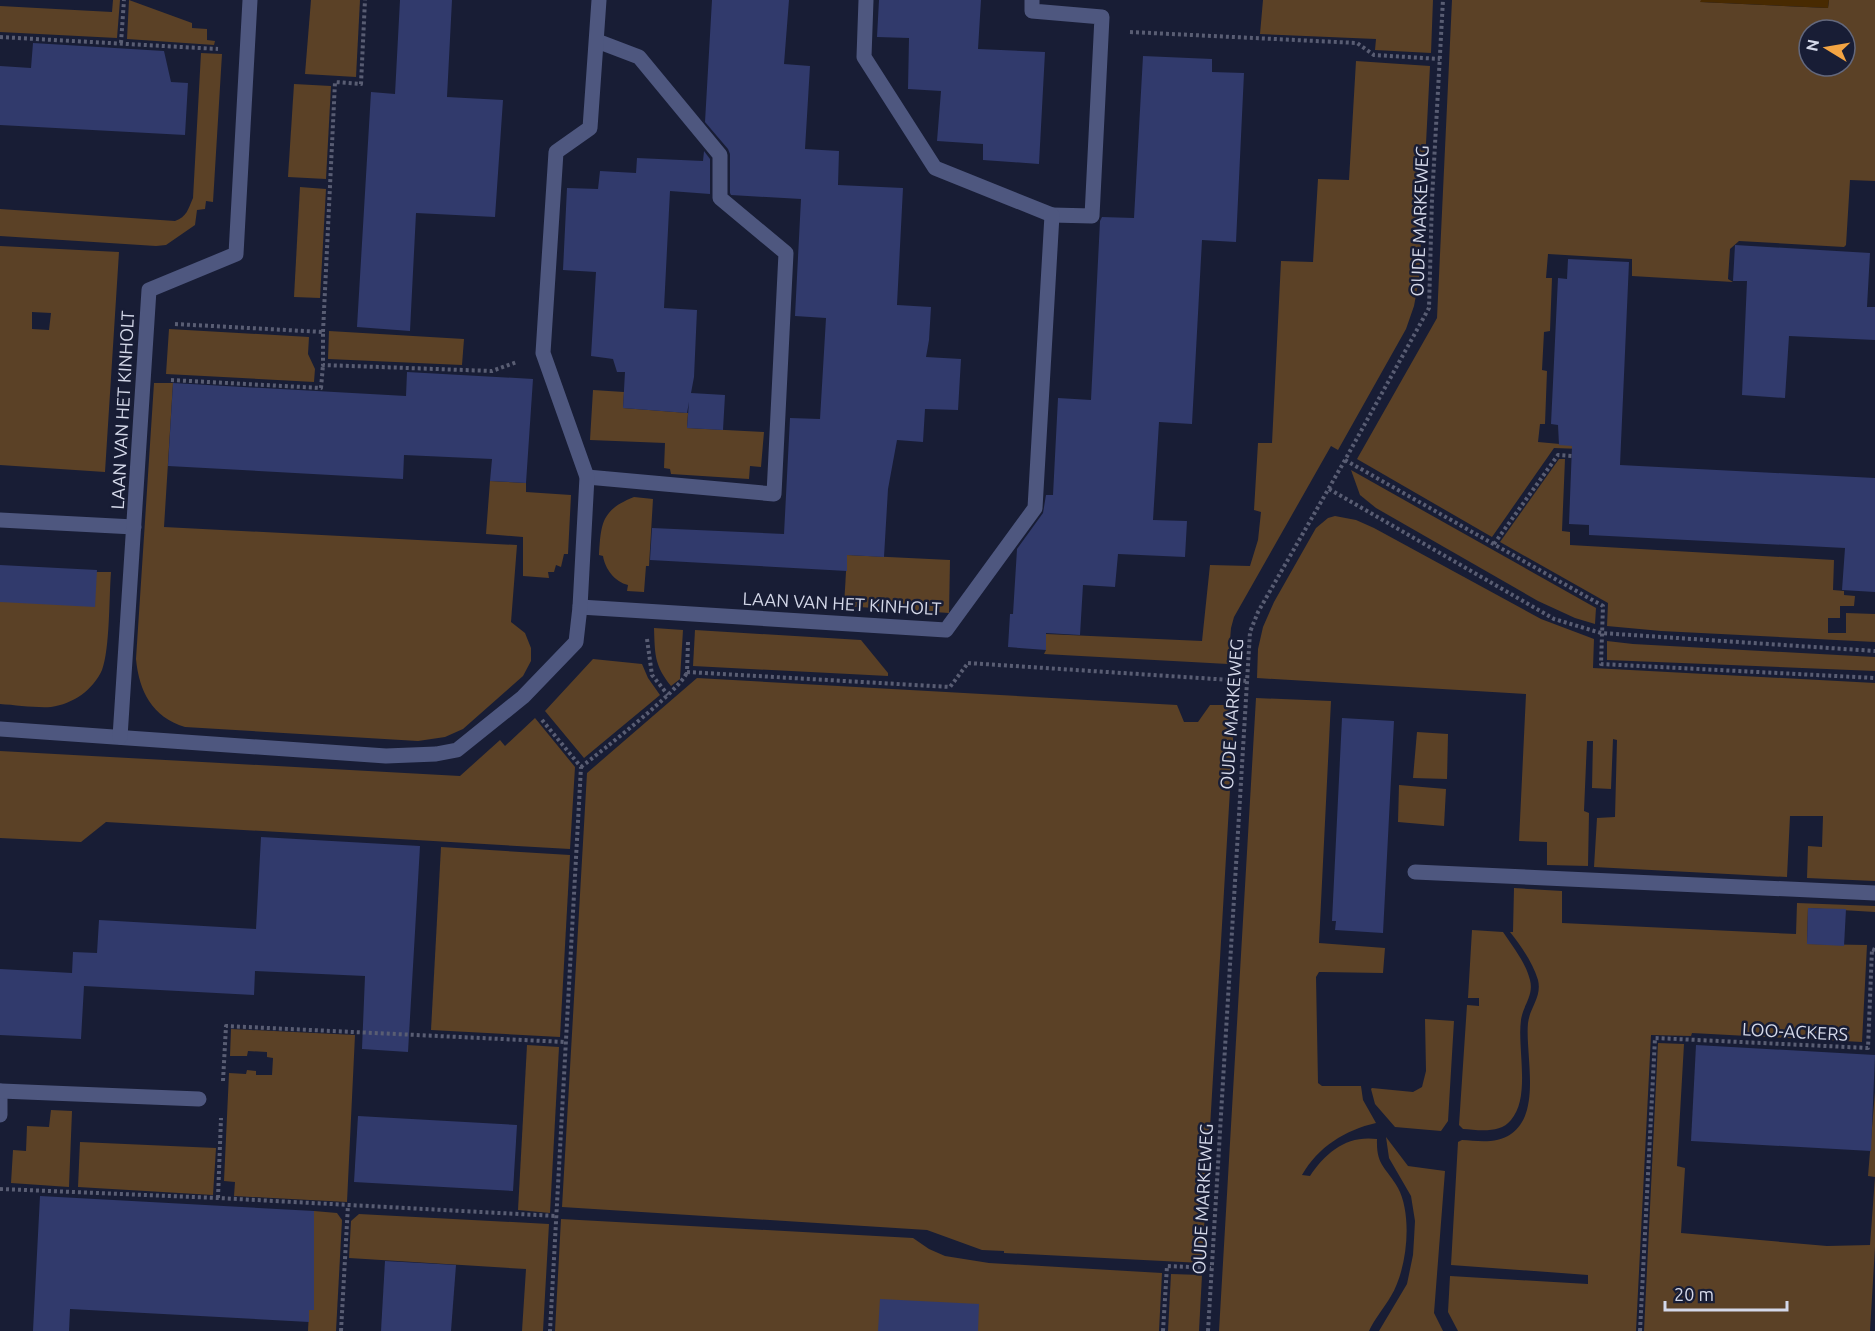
<svg xmlns="http://www.w3.org/2000/svg" width="1875" height="1331" viewBox="0 0 1875 1331" font-family="Ubuntu,sans-serif">
	<style>
		.green { fill: #5b4126; fill-rule: evenodd }
		.water { fill: #482a01 }
		.building { fill: #313a6c }
		.lines { fill: none; stroke-linecap: round; stroke-linejoin: round }
		.path { stroke: #595d73; stroke-width: 4; stroke-dasharray: 3 3; stroke-linecap: butt }
		.service { stroke: #4e577f; stroke-width: 15 }
		.minor { stroke: #4e577f; stroke-width: 15 }
		.labels { text-anchor: middle; dominant-baseline: central; stroke-width: 5; stroke-linejoin: round; paint-order: stroke }
		.street-label { font-size: 18px; fill: #d4d8e9; stroke: #181d35 }
	</style>
	<rect width="100%" height="100%" fill="#181d35"/>
	<g class="green">
		<polygon points="113,0 120,0 117,38 0,32 0,6 112,12"/>
		<polygon points="129,0 192,23 192,28 207,29 207,40 215,41 214,45 127,39"/>
		<polygon points="311,0 360,0 356,77 305,74"/>
		<polygon points="1263,0 1433,0 1431,53 1375,50 1376,39 1260,34"/>
		<path d="M1452,0h249v2l127,6 1,-8h46v181l-25,-1 -4,65 -2,2 -105,-6 -9,8 -2,30 5,3 -101,-6v-17l-84,-5 -2,24h6l-2,53 -6,1 -2,38 5,1 -2,53h-5l-2,18 44,4v3l-28,-1 -62,89 -135,-78 80,-141zM1809,30h36v36h-36z"/>
		<path d="M201,53l21,1 -9,148 -7,-1 -1,8 -8,1 -2,15 -29,20 -10,1 -156,-10v-27l175,12c12,-4 13,-12 18,-23z"/>
		<polygon points="1356,61 1430,66 1419,279 1414,306 1406,329 1338,450 1331,446 1234,617 1231,628 1228,664 1044,654 1046,650 1046,634 1202,641 1210,565 1250,566 1258,540 1261,512 1254,510 1258,443 1272,443 1281,261 1313,262 1318,179 1349,180"/>
		<polygon points="294,84 331,86 326,179 288,177"/>
		<polygon points="300,187 326,189 320,298 294,297"/>
		<path d="M0,246l119,6 -14,220 -105,-7zM32,312l19,1 -2,17 -17,-1z"/>
		<polygon points="169,329 309,337 308,354 315,369 314,382 166,374"/>
		<polygon points="329,331 464,339 462,365 328,359"/>
		<path d="M154,383h19l-9,144 353,18 -6,77 14,11 6,15v13l-8,15 -60,53 -18,8 -27,4 -233,-14c-33,-10 -46,-36 -49,-68z"/>
		<polygon points="593,390 624,392 623,408 688,413 687,428 764,432 761,467 750,466 749,479 671,474 670,469 664,468 665,443 590,440"/>
		<polygon points="1559,459 1565,459 1562,531 1570,532 1570,545 1834,560 1833,590 1844,591 1844,595 1855,596 1854,606 1840,606 1840,618 1828,618 1828,633 1846,633 1846,613 1875,614 1875,642 1661,631 1607,626 1608,603 1500,542"/>
		<polygon points="1351,470 1596,608 1595,624 1575,618 1538,601 1376,508 1360,495"/>
		<polygon points="490,481 526,483 526,492 571,495 568,554 564,554 561,567 556,565 554,572 548,572 549,578 523,576 523,537 486,534"/>
		<path d="M634,497l19,2 -4,67h-3l-2,26 -17,-1 1,-6c-13,-3 -23,-16 -25,-29l-4,-1c2,-31 2,-45 35,-58z"/>
		<polygon points="1335,516 1356,520 1374,528 1541,619 1594,639 1593,668 1875,683 1875,881 1807,878 1808,846 1822,847 1823,816 1790,816 1787,877 1594,867 1597,818 1615,817 1617,740 1613,739 1611,789 1592,788 1593,741 1587,741 1584,811 1589,813 1588,866 1547,865 1547,842 1519,841 1526,694 1257,678 1258,649 1263,627 1274,602 1316,528 1328,518"/>
		<polygon points="847,555 950,560 949,613 844,606"/>
		<path d="M97,572h14c-2,25 -1,77 -9,98 -9,20 -29,34 -51,37 -16,1 -35,-2 -51,-3v-102z"/>
		<path d="M654,628l29,2 -3,49 -9,7c-17,-21 -16,-32 -17,-58z"/>
		<polygon points="695,630 861,640 888,673 888,676 693,666"/>
		<polygon points="1607,641 1633,644 1875,657 1875,671 1607,660"/>
		<polygon points="593,659 642,664 648,678 660,695 584,758 545,711"/>
		<polygon points="697,678 1177,705 1184,722 1198,722 1210,705 1235,705 1202,1263 1004,1253 1004,1251 982,1250 927,1230 562,1207 587,773"/>
		<path d="M1256,698l75,3 -12,242 66,5 -2,25 -61,-1h-3l-3,5 2,106 4,3h39l2,14 13,23c-31,7 -58,24 -74,52l8,1c16,-24 37,-41 67,-37 -1,27 9,28 21,49 15,28 9,82 -7,108 -7,12 -16,22 -22,35h-150z"/>
		<polygon points="535,718 575,767 570,849 106,822 81,842 0,838 0,751 460,776 500,740 505,746"/>
		<polygon points="1417,732 1448,734 1447,779 1413,778"/>
		<polygon points="1399,785 1446,789 1444,826 1398,822"/>
		<polygon points="441,847 570,855 560,1037 431,1030"/>
		<path d="M1514,888l48,3v32l234,11 1,-31 78,3v6l-67,-4 -1,36 60,1 -5,97 -170,-9 -1,3 -40,-1 -15,296h-178l-10,-19 2,-36 138,8v-9l-137,-10 7,-123 4,-2c16,1 35,4 49,-6 31,-21 14,-80 17,-111 2,-16 14,-26 10,-43 -5,-17 -17,-34 -28,-48h3z"/>
		<path d="M1472,930l31,2c10,15 23,31 27,48 4,16 -7,25 -9,40 -4,28 10,77 -10,100 -11,14 -33,10 -48,9l-4,-4 8,-120 12,1v-8h-11z"/>
		<polygon points="1425,1019 1454,1021 1448,1121 1441,1131 1395,1127 1375,1104 1371,1089 1372,1088 1413,1092 1422,1087 1426,1071"/>
		<polygon points="231,1029 355,1035 347,1202 234,1196 235,1182 224,1181 229,1073 246,1074 247,1070 256,1071 256,1075 272,1075 273,1058 267,1057 267,1052 248,1051 247,1056 230,1056"/>
		<polygon points="1658,1043 1684,1044 1677,1166 1685,1168 1681,1233 1827,1246 1870,1245 1875,1177 1868,1176 1875,1092 1875,1247 1870,1331 1644,1331"/>
		<polygon points="527,1045 559,1047 550,1213 518,1210"/>
		<polygon points="51,1110 72,1111 69,1187 11,1183 13,1150 26,1151 27,1126 49,1127"/>
		<polygon points="1386,1137 1408,1166 1445,1171 1434,1313 1443,1331 1379,1331 1407,1284 1413,1255 1414,1239 1415,1221 1411,1196 1389,1158"/>
		<polygon points="80,1142 216,1148 213,1195 78,1187"/>
		<polygon points="314,1211 337,1213 342,1220 336,1331 308,1331"/>
		<polygon points="359,1214 549,1224 543,1331 522,1331 526,1269 349,1258 351,1221"/>
		<polygon points="561,1219 913,1238 929,1249 945,1256 989,1263 1162,1273 1159,1331 555,1331"/>
		<polygon points="1171,1274 1202,1275 1199,1331 1168,1331"/>
	</g>
	<polygon class="water" points="1701,0 1829,0 1828,8 1700,2"/>
	<g class="building">
		<polygon points="400,0 452,0 447,97 503,100 495,217 416,213 410,331 357,327 371,92 395,94"/>
		<polygon points="712,0 789,0 784,64 810,66 805,149 839,151 838,185 903,188 897,305 931,307 929,340 926,357 961,359 958,410 925,409 923,442 897,440 888,489 884,557 847,555 847,571 650,560 652,528 784,534 790,418 820,419 826,318 795,316 801,199 731,195 730,193 730,154 728,149 705,122"/>
		<polygon points="879,0 981,0 978,49 1045,52 1039,164 983,160 983,144 937,141 941,91 908,89 909,38 877,37"/>
		<polygon points="33,43 164,51 171,82 188,83 185,135 0,125 0,66 31,68"/>
		<polygon points="1143,56 1212,59 1212,72 1244,73 1236,242 1202,240 1192,424 1159,422 1153,520 1187,521 1185,557 1118,554 1115,587 1083,585 1080,635 1046,633 1046,650 1008,647 1010,614 1013,614 1017,549 1043,513 1046,495 1053,495 1058,398 1091,400 1100,221 1102,217 1134,218"/>
		<polygon points="704,151 710,159 710,194 670,191 664,308 697,310 694,377 691,393 725,395 723,430 687,428 689,402 687,413 623,408 625,372 617,372 613,359 591,356 596,272 563,270 567,188 598,189 600,171 636,173 637,158 703,161"/>
		<polygon points="1735,245 1870,253 1867,307 1875,307 1875,340 1789,336 1785,398 1742,395 1747,281 1733,281"/>
		<polygon points="1568,259 1629,262 1620,465 1875,478 1875,592 1842,590 1845,548 1589,535 1589,525 1569,524 1572,446 1559,445 1558,425 1551,424 1558,278 1567,279"/>
		<polygon points="407,372 533,379 526,483 490,481 492,459 404,455 403,479 168,466 173,383 406,396"/>
		<polygon points="0,565 97,570 95,607 0,602"/>
		<polygon points="1342,718 1394,721 1383,933 1335,930 1336,921 1332,921"/>
		<polygon points="261,837 420,846 408,1052 362,1049 365,976 255,971 254,995 84,986 81,1039 0,1035 0,969 72,973 73,952 97,953 99,920 256,929"/>
		<polygon points="1808,908 1846,909 1844,946 1807,944"/>
		<polygon points="1696,1045 1875,1055 1871,1151 1691,1141"/>
		<polygon points="358,1116 517,1125 513,1191 354,1182"/>
		<polygon points="40,1196 314,1211 314,1310 309,1310 309,1322 70,1309 69,1331 33,1331"/>
		<polygon points="385,1261 456,1265 451,1331 381,1331"/>
		<polygon points="880,1299 979,1304 978,1331 878,1331"/>
	</g>
	<g class="lines">
		<g class="path">
			<polyline points="1130,32 1357,43 1374,55 1440,59"/>
			<polyline points="0,37 218,49"/>
			<polyline points="121,43 124,0"/>
			<polyline points="175,324 323,332 323,365 492,371 517,362"/>
			<polyline points="323,332 335,82 361,84 365,0"/>
			<polyline points="171,380 321,388 323,365"/>
			<polyline points="1345,460 1603,606 1601,664 1875,678"/>
			<polyline points="1329,489 1554,619 1601,633 1875,651"/>
			<polyline points="1494,544 1558,455 1573,456"/>
			<polyline points="647,639 652,675 668,695"/>
			<polyline points="688,642 687,672 950,687 968,663"/>
			<polyline points="968,663 1246,681"/>
			<polyline points="542,720 581,767 550,1331"/>
			<path d="M581,767c19,-15 101,-78 106,-95"/>
			<polyline points="223,1081 226,1026 565,1042"/>
			<polyline points="0,1189 218,1198 556,1216"/>
			<polyline points="218,1198 221,1118"/>
			<polyline points="341,1331 348,1205"/>
			<polyline points="1163,1331 1167,1266 1211,1268"/>
			<polyline points="1208,1331 1250,632 1258,612 1345,460 1429,308 1432,199 1443,0"/>
			<polyline points="1640,1331 1655,1038 1868,1048 1872,949 1875,950"/>
		</g>
		<g class="service">
			<polyline points="0,520 134,527"/>
			<polyline points="1415,872 1875,893"/>
		</g>
		<g class="minor">
			<polyline points="1032,0 1032,11 1102,17 1092,216 1052,215"/>
			<polyline points="587,477 774,494 786,253 720,198 720,155 639,57 597,41"/>
			<polyline points="580,607 946,630 1035,508 1052,215 935,168 864,57 866,0"/>
			<polyline points="0,729 386,756 436,754 457,750 523,697 576,642 580,607 587,477 543,353 556,152 590,128 599,0"/>
			<polyline points="120,737 149,290 236,254 250,0"/>
			<polyline points="0,1091 0,1115"/>
			<polyline points="1,1091 199,1099"/>
		</g>
	</g>
	<g class="labels">
		<g class="street-label">
			<text transform="translate(1419 221) rotate(-88)">OUDE MARKEWEG</text>
			<text transform="translate(122 410) rotate(-87)">LAAN VAN HET KINHOLT</text>
			<text transform="translate(842 603) rotate(3)">LAAN VAN HET KINHOLT</text>
			<text transform="translate(1231 714) rotate(-86)">OUDE MARKEWEG</text>
			<text transform="translate(1795 1031) rotate(3)">LOO-ACKERS</text>
			<text transform="translate(1202 1199) rotate(-87)">OUDE MARKEWEG</text>
		</g>
	</g>
	<g transform="translate(1827 48) rotate(281)"><circle r="28" fill="#181d35" stroke="#63687d" stroke-width="1.5"/>
	<path d="M0-4.5L10 22L0 15L-10 22Z" fill="#f3a443"/>
	<text y="-9" font-size="16" font-weight="bold" text-anchor="middle" fill="#d4d8e9">N</text>
	</g>
	<path d="M1665 1301v9h122v-9" fill="none" stroke="#d4d8e9" stroke-width="3"/>
	<text x="1674" y="1301" font-size="18" fill="#d4d8e9" stroke="#181d35" stroke-width="4.5" paint-order="stroke">20 m</text>
</svg>
